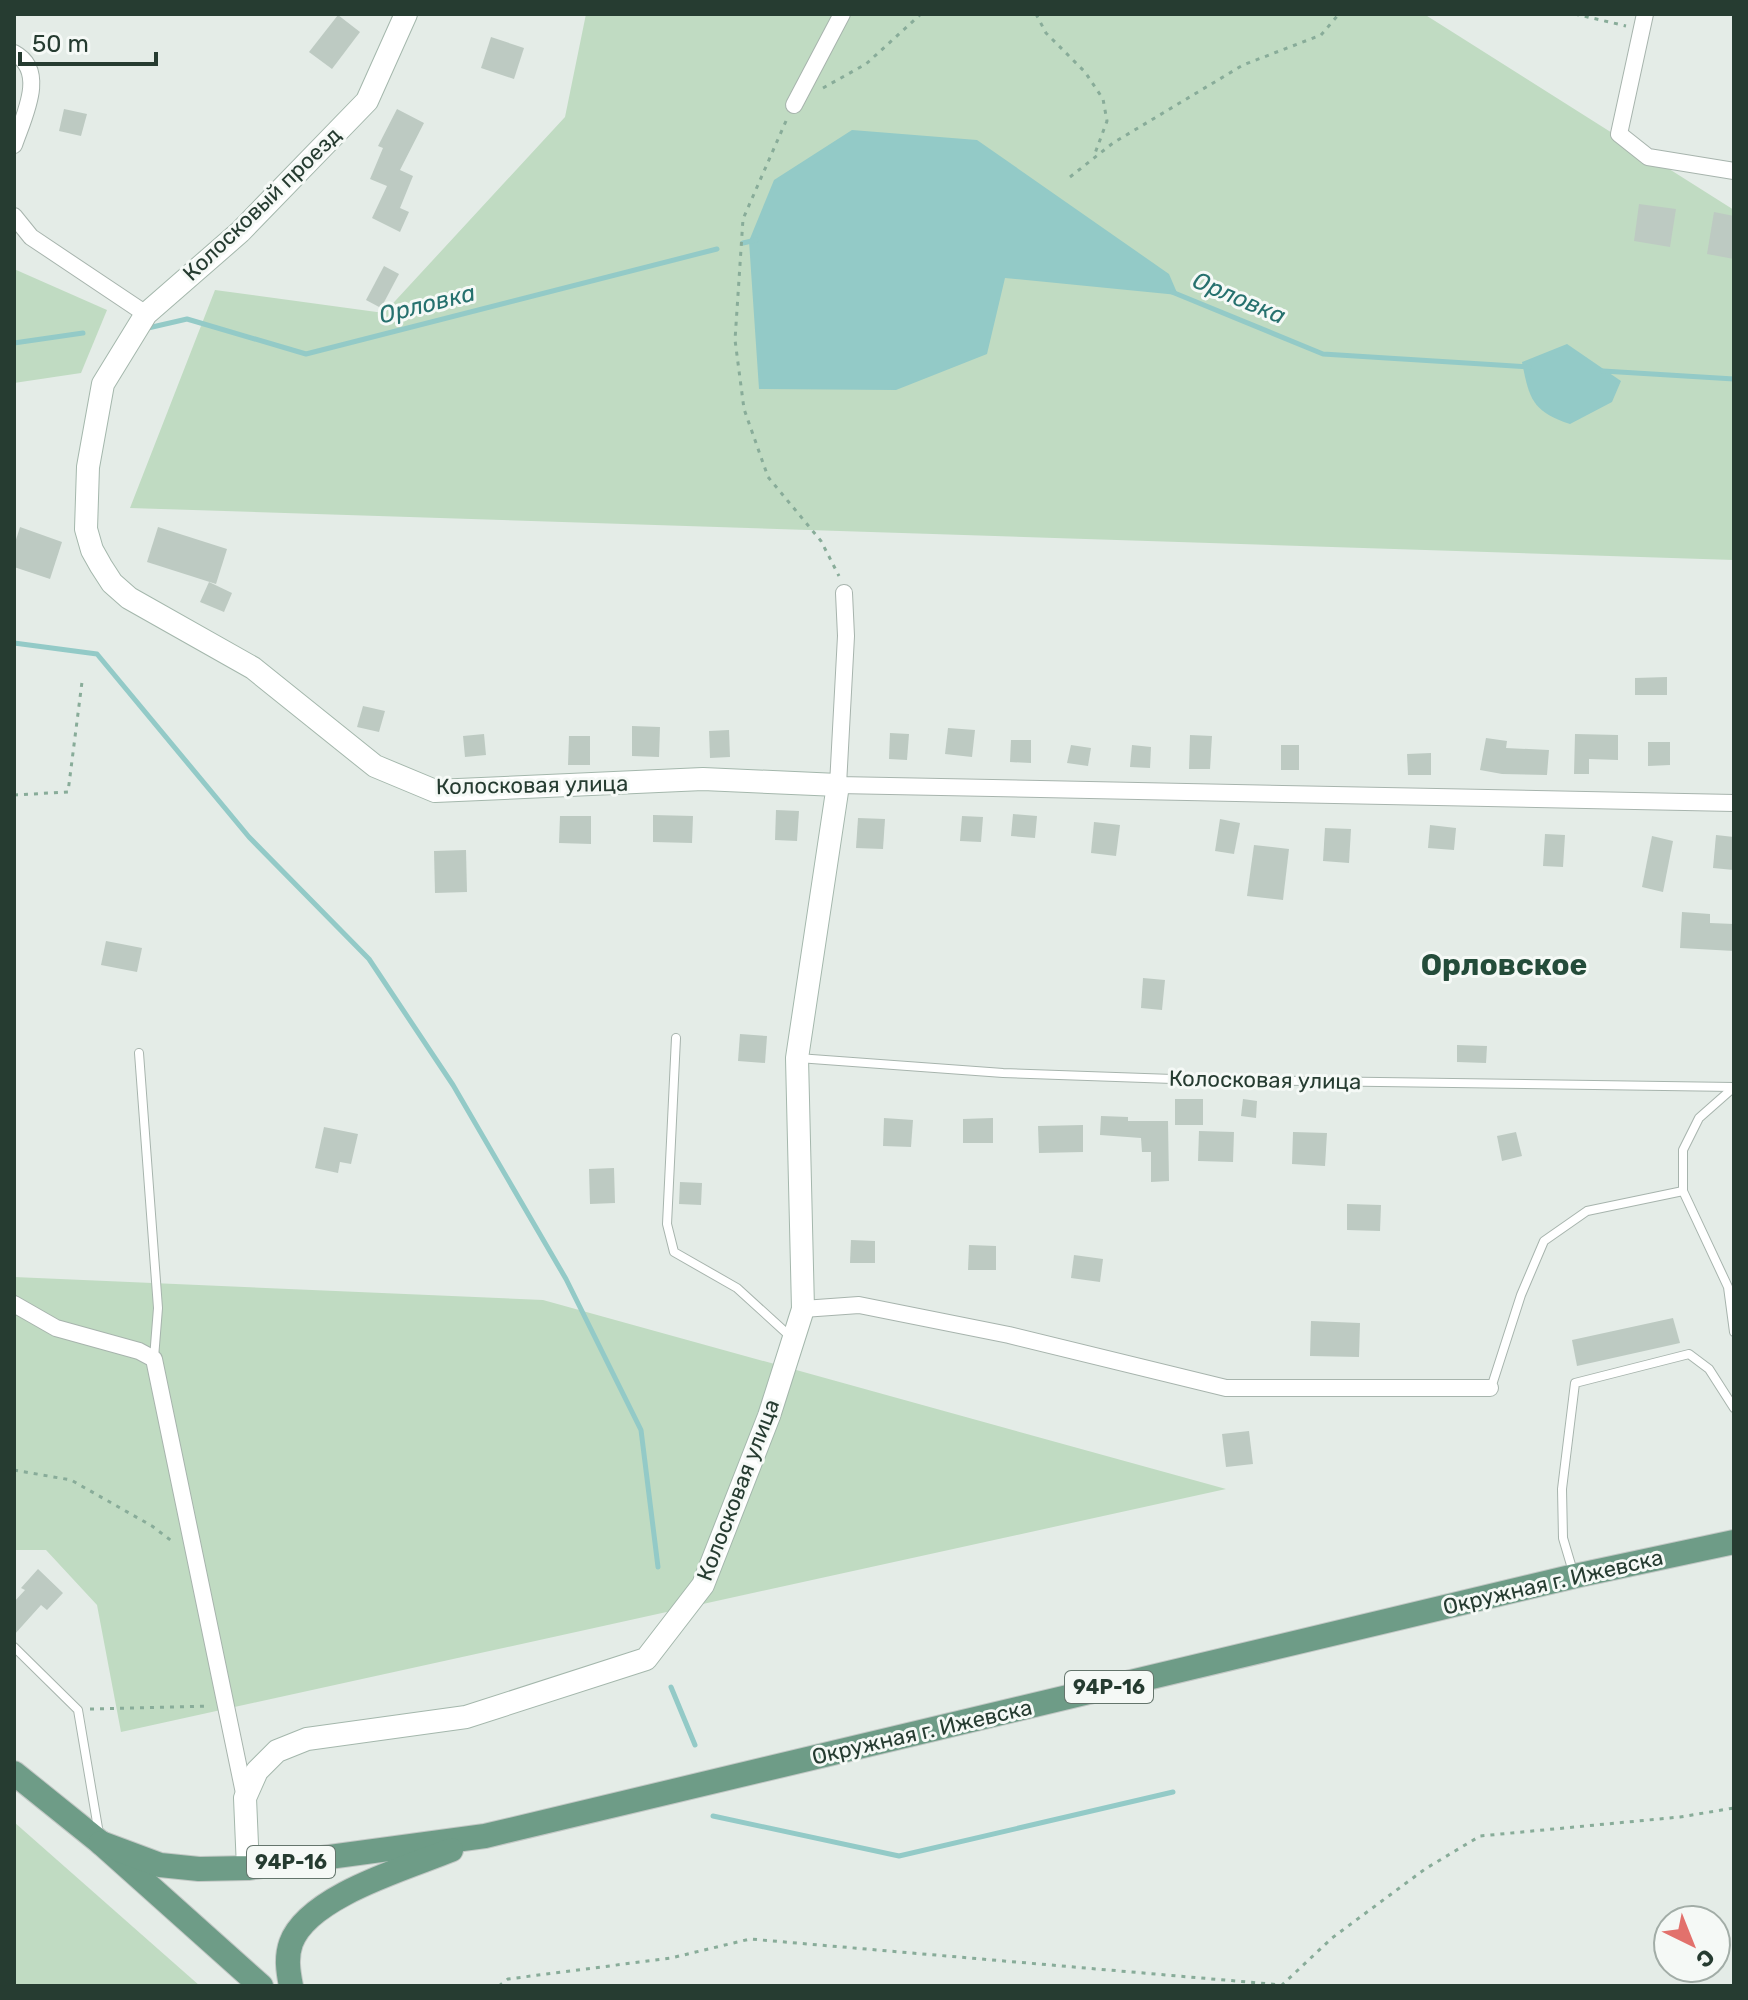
<svg xmlns="http://www.w3.org/2000/svg" width="1748" height="2000" viewBox="0 0 1748 2000" font-family="Rubik,sans-serif">
	<style>
		.green { fill: #c0dbc2 }
		.water { fill: #93cac7 }
		.lines { fill: none; stroke-linecap: round; stroke-linejoin: round }
		.stream { stroke: #93cac7; stroke-width: 5 }
		.building { fill: #bdcac2 }
		.lane-casing { stroke: #a7b4ad; stroke-width: 10 }
		.street-casing { stroke: #a7b4ad; stroke-width: 18 }
		.secondary-casing { stroke: #a4b7ac; stroke-width: 24 }
		.primary-casing { stroke: #c2c8c5; stroke-width: 26 }
		.path { stroke: #88ac99; stroke-width: 3; stroke-dasharray: 4 6; stroke-linecap: butt }
		.lane { stroke: #fff; stroke-width: 8 }
		.street { stroke: #fff; stroke-width: 16 }
		.secondary { stroke: #fff; stroke-width: 22 }
		.primary { stroke: #6e9c87; stroke-width: 24 }
		.labels { text-anchor: middle; dominant-baseline: central; stroke-width: 6; stroke-linejoin: round; paint-order: stroke }
		.shield { fill: #f5f9f6; stroke: #64756c; stroke-width: 2 }
		.shield-label { font-size: 20px; font-weight: bold; fill: #263c31 }
		.street-label { font-size: 22px; fill: #263c31; stroke: #f5f9f6 }
		.water-label { font-size: 24px; font-style: italic; fill: #26716e; stroke: #f5f9f6 }
		.district-label { font-size: 30px; font-weight: bold; fill: #244c3a; stroke: #f5f9f6 }
	</style>
	<rect width="100%" height="100%" fill="#e4ece7"/>
	<g class="green">
		<polygon points="586,14 1424,14 1734,210 1734,560 130,508 215,290 384,313 565,117"/>
		<polygon points="14,269 107,310 81,373 14,383"/>
		<polygon points="14,1277 543,1300 1226,1489 121,1732 97,1605 46,1550 14,1550"/>
		<polygon points="14,1822 200,1986 14,1986"/>
	</g>
	<g class="water">
		<polygon points="852,130 977,140 1169,274 1178,295 1005,278 987,354 896,390 759,389 749,241 774,180"/>
		<path d="M1567,344l54,37 -9,21 -42,22c-38,-12 -41,-26 -48,-62z"/>
	</g>
	<g class="lines">
		<g class="stream">
			<polyline points="743,243 756,240"/>
			<polyline points="1172,292 1323,354 1529,367"/>
			<polyline points="148,328 187,319 306,354 717,249"/>
			<polyline points="14,343 83,333"/>
			<polyline points="1603,371 1734,379"/>
			<polyline points="14,643 97,654 249,837 369,959 453,1085 566,1279 641,1430 658,1567"/>
			<polyline points="671,1687 695,1745"/>
			<polyline points="713,1816 899,1856 1173,1792"/>
		</g>
	</g>
	<g class="building">
		<polygon points="338,15 360,32 332,69 309,52"/>
		<polygon points="491,37 524,48 514,79 481,68"/>
		<polygon points="64,109 87,114 81,136 59,131"/>
		<polygon points="397,109 424,123 400,170 413,176 400,208 409,212 400,232 372,218 387,186 370,179 383,148 378,146"/>
		<polygon points="1639,204 1676,209 1670,247 1634,241"/>
		<polygon points="1714,212 1734,216 1734,259 1707,254"/>
		<polygon points="384,266 399,274 381,308 366,300"/>
		<polygon points="20,527 62,542 50,579 14,567 14,546"/>
		<polygon points="158,527 227,549 216,584 147,562"/>
		<polygon points="209,582 232,593 224,612 200,602"/>
		<polygon points="1667,677 1667,695 1635,695 1635,678"/>
		<polygon points="363,706 385,711 379,732 357,727"/>
		<polygon points="632,726 660,727 659,757 632,756"/>
		<polygon points="948,728 975,730 972,757 945,754"/>
		<polygon points="729,730 730,757 710,758 709,731"/>
		<polygon points="890,733 909,734 907,760 889,759"/>
		<polygon points="484,734 486,755 465,757 463,736"/>
		<polygon points="1575,734 1618,735 1618,760 1589,759 1589,774 1574,774"/>
		<polygon points="1190,735 1212,736 1210,769 1189,769"/>
		<polygon points="569,736 590,736 590,765 568,765"/>
		<polygon points="1486,738 1507,741 1506,748 1549,750 1547,775 1502,774 1480,770"/>
		<polygon points="1011,740 1031,740 1031,763 1010,762"/>
		<polygon points="1648,742 1670,742 1670,765 1648,766"/>
		<polygon points="1071,745 1091,748 1088,766 1067,763"/>
		<polygon points="1132,745 1151,747 1150,768 1130,767"/>
		<rect x="1281" y="745" width="18" height="25"/>
		<polygon points="1431,753 1431,775 1408,775 1407,754"/>
		<polygon points="776,810 799,811 797,841 775,840"/>
		<polygon points="1013,814 1037,816 1035,838 1011,836"/>
		<polygon points="653,815 693,816 692,843 653,842"/>
		<polygon points="560,816 591,816 591,844 559,843"/>
		<polygon points="962,816 983,817 981,842 960,841"/>
		<polygon points="858,818 885,819 883,849 856,848"/>
		<polygon points="1220,819 1240,823 1234,854 1215,851"/>
		<polygon points="1094,822 1120,825 1116,856 1091,853"/>
		<polygon points="1430,825 1456,828 1454,850 1428,848"/>
		<polygon points="1325,828 1351,829 1349,863 1323,861"/>
		<polygon points="1545,834 1565,835 1563,867 1543,866"/>
		<polygon points="1716,835 1734,837 1734,870 1713,868"/>
		<polygon points="1652,836 1673,841 1663,892 1642,887"/>
		<polygon points="1254,845 1289,849 1283,900 1247,896"/>
		<polygon points="466,850 467,892 435,893 434,851"/>
		<polygon points="1682,912 1710,914 1710,923 1734,924 1734,951 1680,948"/>
		<polygon points="106,941 142,948 137,972 101,965"/>
		<polygon points="1143,978 1165,980 1162,1010 1141,1008"/>
		<polygon points="740,1034 767,1036 765,1063 738,1061"/>
		<polygon points="1457,1045 1487,1046 1486,1063 1457,1062"/>
		<rect x="1175" y="1099" width="28" height="26"/>
		<polygon points="1243,1099 1257,1101 1256,1118 1241,1116"/>
		<polygon points="1101,1116 1128,1117 1128,1121 1168,1121 1169,1181 1151,1182 1151,1152 1142,1152 1141,1138 1100,1135"/>
		<polygon points="884,1118 913,1120 911,1147 883,1146"/>
		<polygon points="993,1118 993,1143 963,1143 963,1119"/>
		<polygon points="1083,1125 1083,1152 1039,1153 1038,1126"/>
		<polygon points="324,1127 358,1134 351,1164 340,1162 338,1173 315,1168"/>
		<polygon points="1199,1131 1234,1132 1233,1162 1198,1161"/>
		<polygon points="1293,1132 1327,1133 1325,1166 1292,1164"/>
		<polygon points="1516,1132 1522,1156 1502,1161 1497,1136"/>
		<polygon points="614,1168 615,1203 590,1204 589,1169"/>
		<polygon points="680,1182 702,1183 701,1205 679,1204"/>
		<polygon points="1347,1204 1381,1205 1380,1231 1347,1230"/>
		<polygon points="851,1240 875,1241 875,1263 850,1263"/>
		<polygon points="969,1245 996,1246 996,1270 968,1270"/>
		<polygon points="1074,1255 1103,1259 1100,1282 1071,1278"/>
		<polygon points="1673,1318 1680,1343 1577,1366 1572,1340"/>
		<polygon points="1311,1321 1360,1323 1359,1357 1310,1356"/>
		<polygon points="1249,1431 1253,1464 1226,1467 1222,1434"/>
		<polygon points="38,1569 63,1593 47,1610 41,1605 14,1635 14,1602 25,1590 21,1588"/>
	</g>
	<g class="lines">
		<defs>
			<g id="lane">
				<polyline points="676,1038 667,1224 674,1252 737,1288 793,1339"/>
				<polyline points="139,1053 158,1308 154,1358"/>
				<polyline points="798,1058 1003,1073 1173,1079 1734,1087"/>
				<polyline points="1733,1088 1699,1118 1683,1150 1683,1191 1728,1287 1734,1332"/>
				<polyline points="1491,1388 1521,1295 1544,1241 1587,1211 1683,1191"/>
				<polyline points="1574,1575 1563,1538 1562,1489 1575,1383 1689,1354 1709,1369 1734,1408"/>
				<polyline points="14,1647 78,1710 99,1834"/>
			</g>
			<g id="street">
				<polyline points="1645,14 1619,134 1648,157 1734,171"/>
				<path d="M14,53c34,18 9,65 0,92"/>
				<polyline points="794,105 842,14"/>
				<polyline points="14,216 31,237 146,314"/>
				<polyline points="844,593 846,636 838,785 1734,803"/>
				<polyline points="14,1304 56,1328 139,1351 154,1359 245,1798"/>
				<polyline points="803,1309 859,1305 1009,1335 1226,1388 1490,1388"/>
			</g>
			<polyline id="secondary" points="248,1868 245,1798 257,1771 277,1751 307,1739 466,1717 646,1659 703,1585 769,1416 803,1309 797,1058 838,785 703,779 435,791 375,766 253,668 129,598 112,583 101,566 92,550 86,529 88,467 103,384 146,314 240,232 367,101 406,14"/>
			<g id="primary">
				<polyline points="14,1773 101,1843 261,1986"/>
				<polyline points="101,1843 160,1865 199,1869 248,1868 485,1836 1575,1576 1734,1542"/>
				<path d="M291,1986c-3,-15 -5,-29 0,-43 17,-47 116,-75 160,-93"/>
			</g>
		</defs>
		<use href="#lane" class="lane-casing"/>
		<use href="#street" class="street-casing"/>
		<use href="#secondary" class="secondary-casing"/>
		<use href="#primary" class="primary-casing"/>
		<g class="path">
			<polyline points="1036,14 1046,33 1085,72 1103,99 1107,121 1094,156"/>
			<polyline points="1575,14 1626,26"/>
			<polyline points="823,88 866,64 921,14"/>
			<polyline points="786,121 743,219 735,340 744,409 768,477 821,541 839,576"/>
			<polyline points="1070,177 1113,143 1243,65 1321,35 1339,14"/>
			<polyline points="14,795 68,792 82,682"/>
			<polyline points="14,1470 71,1480 152,1526 173,1542"/>
			<polyline points="90,1709 210,1706"/>
			<polyline points="499,1986 508,1979 671,1958 750,1939 1282,1985 1332,1938 1425,1869 1480,1836 1680,1817 1734,1808"/>
		</g>
		<use href="#lane" class="lane"/>
		<use href="#street" class="street"/>
		<use href="#secondary" class="secondary"/>
		<use href="#primary" class="primary"/>
	</g>
	<g class="labels">
		<g class="shield">
			<rect x="1065" y="1671" width="88" height="32" rx="6"/>
			<rect x="247" y="1846" width="88" height="32" rx="6"/>
		</g>
		<g class="shield-label">
			<text x="1109" y="1687">94Р-16</text>
			<text x="291" y="1862">94Р-16</text>
		</g>
		<g class="street-label">
			<text transform="translate(262 204) rotate(-44)">Колосковый проезд</text>
			<text transform="translate(532 785) rotate(-1)">Колосковая улица</text>
			<text transform="translate(1265 1080) rotate(1)">Колосковая улица</text>
			<text transform="translate(738 1490) rotate(-69)">Колосковая улица</text>
			<text transform="translate(1553 1582) rotate(-13)">Окружная г. Ижевска</text>
			<text transform="translate(922 1732) rotate(-13)">Окружная г. Ижевска</text>
		</g>
		<g class="water-label">
			<text transform="translate(1239 298) rotate(23)">Орловка</text>
			<text transform="translate(427 304) rotate(-14)">Орловка</text>
		</g>
		<g class="district-label">
			<text x="1504" y="965">Орловское</text>
		</g>
	</g>
	<rect width="1748" height="2000" fill="none" stroke="#263c31" stroke-width="32"/>
	<g transform="translate(1692 1944) rotate(137)"><circle r="38" fill="#f5f9f6" stroke="#a2ada7" stroke-width="2"/>
	<path d="M0-6L14 30L0 20L-14 30Z" fill="#e2716c"/>
	<text y="-12" font-size="22" font-weight="bold" text-anchor="middle" fill="#263c31">С</text>
	</g>
	<path d="M20 52v12h136v-12" fill="none" stroke="#263c31" stroke-width="4"/>
	<text x="32" y="52" font-size="24" fill="#263c31" stroke="#f5f9f6" stroke-width="6" paint-order="stroke">50 m</text>
</svg>
